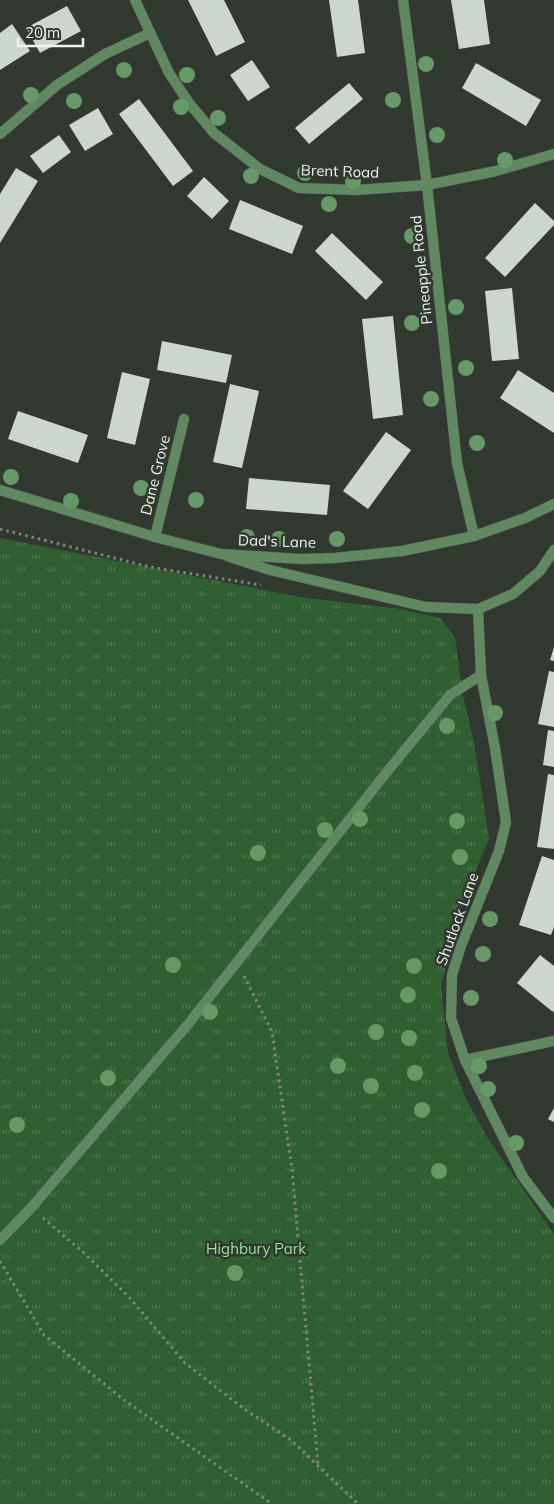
<svg xmlns="http://www.w3.org/2000/svg" width="554" height="1504" viewBox="0 0 554 1504" font-family="Mulish,sans-serif">
	<style>
		.park { fill: url(#park-tufts) }
		.building { fill: #ccd6cc }
		.lines { fill: none; stroke-linecap: round; stroke-linejoin: round }
		.minor-casing { stroke: #4f574f; stroke-width: 11 }
		.tertiary-casing { stroke: #4f574f; stroke-width: 11 }
		.path { stroke: #80867f; stroke-width: 3; stroke-dasharray: 2.5 4; stroke-linecap: butt }
		.minor { stroke: #618961; stroke-width: 10 }
		.tertiary { stroke: #618961; stroke-width: 10 }
		.tree { fill: #679867 }
		.labels { text-anchor: middle; dominant-baseline: central; stroke-width: 5; stroke-linejoin: round; paint-order: stroke }
		.street-label { font-size: 15px; fill: #edf2ec; stroke: #313931 }
		.park-label { font-size: 15px; fill: #94e694; stroke: #313931 }
	</style>
	<defs>
		<pattern id="park-tufts" width="24" height="20" patternUnits="userSpaceOnUse" patternTransform="scale(1.25)"><rect width="24" height="20" fill="#305f31"/><path d="M3 7l-1-3M5 7V3M7 7l1-3M15 17l-1-3M17 17v-4M19 17l1-3" fill="none" stroke="#4e764f"/></pattern>
	</defs>
	<rect width="100%" height="100%" fill="#313931"/>
	<polygon class="park" points="0,538 300,597 400,609 440,618 455,637 462,691 474,743 489,838 462,906 441,986 448,1052 465,1097 485,1134 554,1234 554,1504 0,1504"/>
	<g class="building">
		<polygon points="188,0 224,0 245,42 216,56"/>
		<polygon points="329,0 358,0 365,53 337,57"/>
		<polygon points="451,0 484,0 490,44 459,49"/>
		<polygon points="67,6 81,31 40,53 26,28"/>
		<polygon points="12,24 30,51 0,70 0,33"/>
		<polygon points="252,60 270,87 248,101 230,75"/>
		<polygon points="476,63 541,100 526,126 462,88"/>
		<polygon points="349,83 363,99 309,144 295,128"/>
		<polygon points="139,99 193,171 173,186 119,114"/>
		<polygon points="98,108 113,134 85,151 69,125"/>
		<polygon points="59,135 71,152 43,173 30,156"/>
		<polygon points="16,168 38,181 0,243 0,194"/>
		<polygon points="204,177 229,201 212,219 187,196"/>
		<polygon points="240,200 303,226 292,254 229,229"/>
		<polygon points="535,203 554,221 554,225 505,277 485,258"/>
		<polygon points="332,233 383,282 366,300 315,251"/>
		<polygon points="512,288 519,359 492,361 485,291"/>
		<polygon points="393,316 403,415 373,419 362,319"/>
		<polygon points="162,341 232,355 226,383 157,370"/>
		<polygon points="518,370 554,393 554,433 500,398"/>
		<polygon points="122,372 150,379 135,445 107,438"/>
		<polygon points="230,384 259,391 242,468 213,462"/>
		<polygon points="18,411 88,435 78,463 8,439"/>
		<polygon points="386,432 411,450 368,509 343,491"/>
		<polygon points="249,478 330,485 327,515 246,509"/>
		<polygon points="554,647 554,661 550,660"/>
		<polygon points="549,671 554,672 554,727 538,724"/>
		<polygon points="548,730 554,731 554,767 543,765"/>
		<polygon points="548,774 554,775 554,849 537,847"/>
		<polygon points="542,856 554,860 554,927 551,935 519,925"/>
		<polygon points="540,955 554,966 554,1010 553,1012 517,983"/>
		<polygon points="554,1108 554,1122 548,1119"/>
	</g>
	<g class="lines">
		<defs>
			<g id="minor">
				<polyline points="135,0 169,73 189,103 214,133 260,169 299,188 356,190 427,185 496,171 554,154"/>
				<polyline points="403,0 427,185 457,463 474,536"/>
				<polyline points="0,134 57,85 105,54 150,33"/>
				<polyline points="155,537 184,419"/>
				<polyline points="227,556 270,570 426,607 478,609 513,594 540,571 554,550"/>
				<polyline points="478,609 481,675 495,748 506,822 499,851 461,946 452,975 451,1018 465,1060 523,1177 554,1218"/>
				<polyline points="465,1060 554,1041"/>
				<polyline points="0,1240 31,1208 189,1023 386,773 450,695 481,675"/>
			</g>
			<polyline id="tertiary" points="0,490 155,537 221,554 301,559 335,558 402,551 474,536 525,518 554,504"/>
		</defs>
		<use href="#minor" class="minor-casing"/>
		<use href="#tertiary" class="tertiary-casing"/>
		<g class="path">
			<polyline points="0,529 150,567 261,585"/>
			<polyline points="244,976 272,1032 292,1169 318,1465"/>
			<polyline points="43,1218 84,1253 128,1296 185,1363 244,1409 291,1440 358,1504"/>
			<polyline points="0,1261 44,1335 124,1400 272,1504"/>
		</g>
		<use href="#minor" class="minor"/>
		<use href="#tertiary" class="tertiary"/>
	</g>
	<g class="tree">
		<circle cx="426" cy="64" r="8"/>
		<circle cx="124" cy="70" r="8"/>
		<circle cx="187" cy="75" r="8"/>
		<circle cx="31" cy="95" r="8"/>
		<circle cx="393" cy="100" r="8"/>
		<circle cx="74" cy="101" r="8"/>
		<circle cx="181" cy="107" r="8"/>
		<circle cx="218" cy="118" r="8"/>
		<circle cx="437" cy="135" r="8"/>
		<circle cx="505" cy="160" r="8"/>
		<circle cx="305" cy="173" r="8"/>
		<circle cx="251" cy="176" r="8"/>
		<circle cx="353" cy="181" r="8"/>
		<circle cx="329" cy="204" r="8"/>
		<circle cx="412" cy="236" r="8"/>
		<circle cx="456" cy="307" r="8"/>
		<circle cx="412" cy="323" r="8"/>
		<circle cx="466" cy="368" r="8"/>
		<circle cx="431" cy="399" r="8"/>
		<circle cx="477" cy="443" r="8"/>
		<circle cx="11" cy="477" r="8"/>
		<circle cx="141" cy="488" r="8"/>
		<circle cx="196" cy="500" r="8"/>
		<circle cx="71" cy="501" r="8"/>
		<circle cx="247" cy="537" r="8"/>
		<circle cx="279" cy="539" r="8"/>
		<circle cx="337" cy="539" r="8"/>
		<circle cx="495" cy="713" r="8"/>
		<circle cx="447" cy="726" r="8"/>
		<circle cx="360" cy="819" r="8"/>
		<circle cx="457" cy="821" r="8"/>
		<circle cx="325" cy="830" r="8"/>
		<circle cx="258" cy="853" r="8"/>
		<circle cx="460" cy="857" r="8"/>
		<circle cx="490" cy="919" r="8"/>
		<circle cx="483" cy="954" r="8"/>
		<circle cx="173" cy="965" r="8"/>
		<circle cx="414" cy="966" r="8"/>
		<circle cx="408" cy="995" r="8"/>
		<circle cx="471" cy="998" r="8"/>
		<circle cx="210" cy="1012" r="8"/>
		<circle cx="376" cy="1032" r="8"/>
		<circle cx="409" cy="1038" r="8"/>
		<circle cx="338" cy="1066" r="8"/>
		<circle cx="479" cy="1066" r="8"/>
		<circle cx="415" cy="1073" r="8"/>
		<circle cx="108" cy="1078" r="8"/>
		<circle cx="371" cy="1086" r="8"/>
		<circle cx="488" cy="1089" r="8"/>
		<circle cx="422" cy="1110" r="8"/>
		<circle cx="17" cy="1125" r="8"/>
		<circle cx="516" cy="1143" r="8"/>
		<circle cx="439" cy="1171" r="8"/>
		<circle cx="235" cy="1273" r="8"/>
	</g>
	<g class="labels">
		<g class="street-label">
			<text transform="translate(340 171) rotate(2)">Brent Road</text>
			<text transform="translate(421 270) rotate(-96)">Pineapple Road</text>
			<text transform="translate(155 475) rotate(-76)">Dane Grove</text>
			<text transform="translate(277 541) rotate(2)">Dad's Lane</text>
			<text transform="translate(457 919) rotate(-70)">Shutlock Lane</text>
		</g>
		<g class="park-label">
			<text x="256" y="1248">Highbury Park</text>
		</g>
	</g>
	<path d="M18 38v8h65v-8" fill="none" stroke="#edf2ec" stroke-width="2.5"/>
	<text x="25" y="38" font-size="15" fill="#edf2ec" stroke="#313931" stroke-width="4" paint-order="stroke">20 m</text>
</svg>
